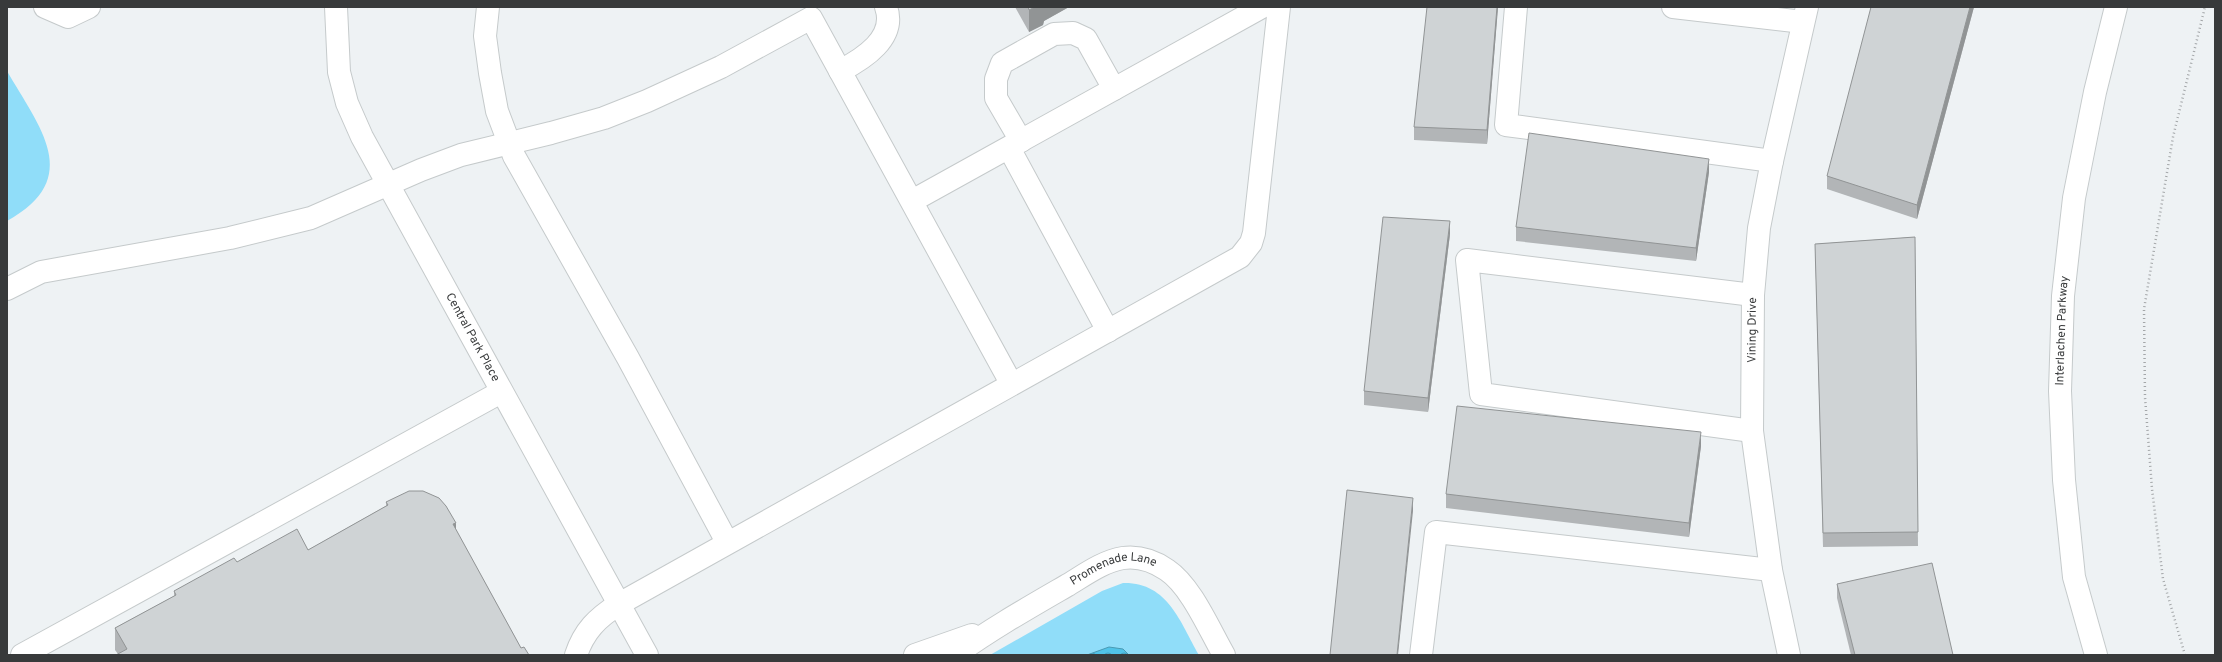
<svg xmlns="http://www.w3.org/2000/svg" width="2222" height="662" viewBox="0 0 2222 662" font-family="Overpass,sans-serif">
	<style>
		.grass { fill: #90ddf9 }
		.water { fill: url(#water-waves); stroke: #4a9ab4 }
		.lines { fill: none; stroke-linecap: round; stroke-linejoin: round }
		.minor-casing { stroke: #c5cacb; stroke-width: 24 }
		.path { stroke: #a4a7a9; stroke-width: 2.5; stroke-dasharray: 1 3; stroke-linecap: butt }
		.minor { stroke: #fff; stroke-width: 22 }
		.wall { fill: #b2b5b7 }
		.shaded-wall { fill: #919495 }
		.building { fill: #cfd3d5; stroke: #919495 }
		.labels { text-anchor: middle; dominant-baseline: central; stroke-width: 3; stroke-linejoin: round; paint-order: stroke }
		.street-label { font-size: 12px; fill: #383a3b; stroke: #eef2f4 }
	</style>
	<defs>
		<pattern id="water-waves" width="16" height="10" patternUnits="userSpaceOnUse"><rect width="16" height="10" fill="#51c3e8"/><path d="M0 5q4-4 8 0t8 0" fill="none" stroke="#449fbd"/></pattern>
	</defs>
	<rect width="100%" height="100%" fill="#eef2f4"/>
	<g class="grass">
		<path d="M7,71c32,56 78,107 0,150z"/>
		<path d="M1123,583c45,-1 57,39 76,72h-209l112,-64z"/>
	</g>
	<polygon class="water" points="1109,647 1123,649 1129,655 1087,655"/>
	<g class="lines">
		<defs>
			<g id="minor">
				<polyline points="45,7 68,17 89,7"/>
				<path id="s1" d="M336,7l3,65 8,31 15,34 285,518"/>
				<polyline points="488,7 485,36 490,73 497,111 514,156 628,358 727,542"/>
				<polyline points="1516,7 1506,125 1772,161"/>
				<polyline points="1673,7 1803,22"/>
				<path d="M840,71c23,-12 57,-33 46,-64"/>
				<polyline points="1021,141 996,98 996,79 1002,63 1054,34 1073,33 1086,39 1114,89"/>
				<polyline points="1009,148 1108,331"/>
				<polyline points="912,201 1262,7"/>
				<polyline points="7,289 41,272 230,238 311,218 421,170 461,155 551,133 604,118 647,101 721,67 811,18 1011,383"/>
				<polyline points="1752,431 1481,394 1467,260 1753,295"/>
				<polyline points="22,655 501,392"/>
				<path d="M576,655c8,-24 21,-37 43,-51l621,-347 11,-14 3,-10 25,-226"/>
				<polyline points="915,655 972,635"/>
				<path id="s2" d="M955,655c36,-26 73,-47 111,-69 17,-10 37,-25 57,-28 15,-2 31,3 44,12 24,16 42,59 57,85"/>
				<polyline points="1421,655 1436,532 1771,570"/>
				<path id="s3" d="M1789,655l-18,-85 -19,-139 1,-136 6,-67 13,-67 35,-154"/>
				<path id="s4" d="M2096,655l-22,-78 -10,-97 -4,-89 3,-95 11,-98 21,-106 21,-85"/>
			</g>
		</defs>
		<use href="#minor" class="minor-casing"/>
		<polyline class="path" points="2185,655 2163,579 2152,489 2145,397 2144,309 2173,137 2205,7"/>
		<use href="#minor" class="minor"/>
	</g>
	<g class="wall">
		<polygon points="1015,7 1069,7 1044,21 1043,25 1029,32"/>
		<polygon points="1498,7 1487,144 1414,140 1414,127"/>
		<polygon points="1974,7 1917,219 1827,189 1827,176"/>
		<polygon points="1709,172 1696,261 1516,241 1516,227"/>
		<polygon points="1450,234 1428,412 1364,405 1364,391"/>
		<polygon points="1915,237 1918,546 1823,547 1815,244"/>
		<polygon points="1701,446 1689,537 1446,508 1446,494"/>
		<polygon points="386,502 456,530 521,648 529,655 118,654 115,650 115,628 174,596 174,591 308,550 386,506"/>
		<polygon points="1837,584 1953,655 1851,655 1837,598"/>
	</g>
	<g class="shaded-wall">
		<polygon points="1035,7 1069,7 1044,21 1043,25 1029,32 1029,10"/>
		<polygon points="1497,7 1498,7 1487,144 1487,130"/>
		<polygon points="1970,7 1974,7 1917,219 1917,205"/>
		<polygon points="1709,159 1709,172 1696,261 1696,248"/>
		<polygon points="1450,221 1450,234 1428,412 1428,398"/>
		<polygon points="1701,432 1701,446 1689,537 1689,523"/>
		<polygon points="1413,498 1413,511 1398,655 1397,655"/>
		<polygon points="456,523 456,545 453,524"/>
	</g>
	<g class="building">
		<polygon points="1028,7 1035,7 1029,10"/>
		<polygon points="1427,7 1497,7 1487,130 1414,127"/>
		<polygon points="1871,7 1970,7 1917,205 1827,176"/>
		<polygon points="1529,133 1709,159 1696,248 1516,227"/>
		<polygon points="1383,217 1450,221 1428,398 1364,391"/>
		<polygon points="1915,237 1918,532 1823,533 1815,244"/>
		<polygon points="1457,406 1701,432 1689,523 1446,494"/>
		<polygon points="1347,490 1413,498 1397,655 1330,655"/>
		<polygon points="409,491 423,491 439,498 446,506 456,523 453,524 521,648 524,647 529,655 116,655 127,649 115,628 176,595 174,591 234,558 237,562 297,529 308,550 388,505 386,502"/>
		<polygon points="1932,563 1953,655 1855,655 1837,584"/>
	</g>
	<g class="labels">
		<g class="street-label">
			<text stroke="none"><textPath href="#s3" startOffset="328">Vining Drive</textPath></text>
			<text stroke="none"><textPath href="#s4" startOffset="328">Interlachen Parkway</textPath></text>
			<text stroke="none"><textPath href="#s1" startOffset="363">Central Park Place</textPath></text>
			<text stroke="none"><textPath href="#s2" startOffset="183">Promenade Lane</textPath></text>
		</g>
	</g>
	<rect width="2222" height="662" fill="none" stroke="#383a3b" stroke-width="16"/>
</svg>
